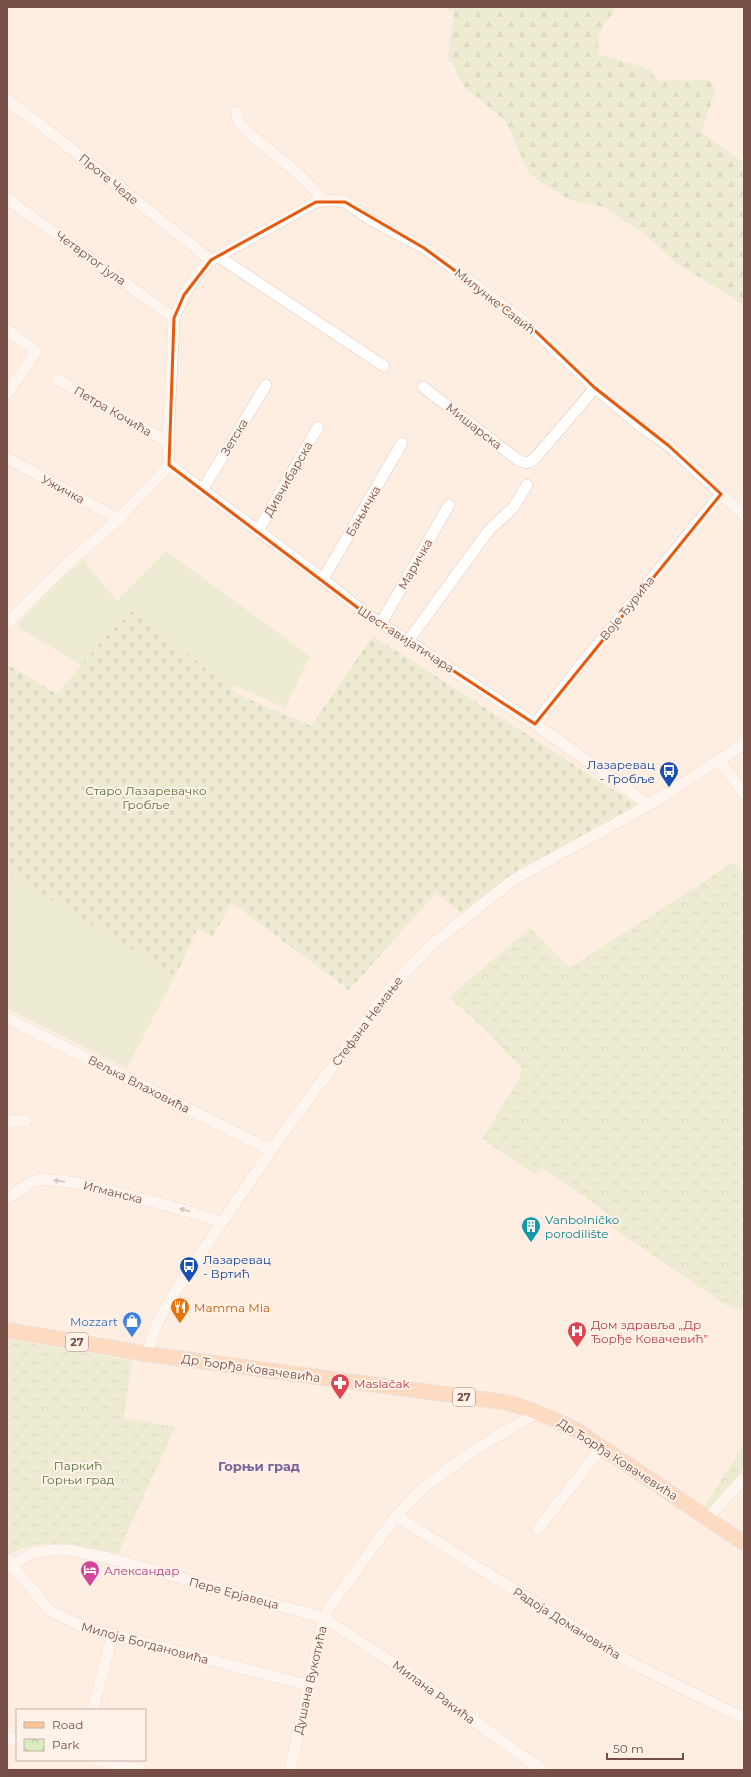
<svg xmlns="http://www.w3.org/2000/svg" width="751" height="1777" viewBox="0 0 751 1777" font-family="Montserrat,sans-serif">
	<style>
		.grass { fill: #d9ecbf }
		.forest { fill: url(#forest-firs) }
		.cemetery { fill: url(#cemetery-stones) }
		.park { fill: url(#park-crowns) }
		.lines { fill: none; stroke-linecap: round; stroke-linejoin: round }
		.minor-casing { stroke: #e4c9bf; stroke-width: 12 }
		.major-casing { stroke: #d9cdcb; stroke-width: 16 }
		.minor { stroke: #fff; stroke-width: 11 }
		.major { stroke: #ffc597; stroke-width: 14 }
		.oneway { fill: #ad9590 }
		.marked { fill: none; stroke: #e8590c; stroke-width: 3; stroke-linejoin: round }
		.labels { text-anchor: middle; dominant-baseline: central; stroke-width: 4; stroke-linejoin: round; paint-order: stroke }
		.shield { fill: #fff2e9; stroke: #9f7f77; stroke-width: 1 }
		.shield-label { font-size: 11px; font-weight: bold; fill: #764e46 }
		.street-label { font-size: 12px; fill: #764e46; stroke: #fff2e9 }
		.transit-label { font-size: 12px; fill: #164399; stroke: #fff2e9; text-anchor: end }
		.park-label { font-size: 12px; fill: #58773b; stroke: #fff2e9 }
		.culture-label { font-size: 12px; fill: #0d838f; stroke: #fff2e9; text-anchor: start }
		.food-label { font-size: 12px; fill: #c56008; stroke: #fff2e9; text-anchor: start }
		.shop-label { font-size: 12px; fill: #366cbe; stroke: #fff2e9; text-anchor: end }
		.health-label { font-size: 12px; fill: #be3a42; stroke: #fff2e9; text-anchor: start }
		.hotel-label { font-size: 12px; fill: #b23c85; stroke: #fff2e9; text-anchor: start }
		.neighbourhood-label { font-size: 13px; font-weight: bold; fill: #7d619b; stroke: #fff2e9 }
	</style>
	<defs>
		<pattern id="forest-firs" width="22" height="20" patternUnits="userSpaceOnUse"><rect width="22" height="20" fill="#d9ecbf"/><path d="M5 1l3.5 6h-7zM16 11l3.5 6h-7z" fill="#b5c19d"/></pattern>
		<pattern id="cemetery-stones" width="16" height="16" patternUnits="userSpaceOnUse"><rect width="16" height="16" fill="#d9ecbf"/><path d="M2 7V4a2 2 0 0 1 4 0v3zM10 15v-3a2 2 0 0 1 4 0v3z" fill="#b5c19d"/></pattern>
		<pattern id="park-crowns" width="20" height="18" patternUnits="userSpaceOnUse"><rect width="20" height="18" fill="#d9ecbf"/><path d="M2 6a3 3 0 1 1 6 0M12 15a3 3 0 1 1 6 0" fill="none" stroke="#b5c19d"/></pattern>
	</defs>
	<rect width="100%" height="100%" fill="#feede1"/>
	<g class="grass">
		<polygon points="166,551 310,656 285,708 236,686 230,688 134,610 100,643 82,665 19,628 18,625 22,619 58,581 83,560 117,601"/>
		<polygon points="7,872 175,976 127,1068 7,1008"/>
	</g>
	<polygon class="forest" points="444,7 616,7 598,35 599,54 649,69 657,80 709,80 716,90 701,132 744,163 744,305 675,262 647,236 603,207 568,199 529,174 505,120 465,88 448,56 454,12"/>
	<polygon class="cemetery" points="134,610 239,695 311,726 373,636 640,807 521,868 461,913 436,893 349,990 232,903 212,937 198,928 175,976 7,872 7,664 57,694 100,643"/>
	<g class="park">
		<polygon points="734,862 744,873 744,1310 727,1306 600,1219 605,1211 542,1168 536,1175 482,1139 519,1079 522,1069 485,1029 449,997 530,928 570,968"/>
		<path d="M7,1339l125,22 -8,57 51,9c-18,43 -40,84 -57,128 -27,-5 -56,-15 -83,-10 -10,1 -18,6 -27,10l-1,-2z"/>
		<polygon points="744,1444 744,1472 708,1512 703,1509"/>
	</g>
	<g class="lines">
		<defs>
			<g id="minor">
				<polyline points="7,100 41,125 211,260"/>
				<polyline points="237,112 238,121 250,134 300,175 324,200"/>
				<polyline points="7,199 174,318"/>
				<polyline points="219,257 384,366"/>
				<polyline points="7,330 36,351 7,394"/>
				<polyline points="58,380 168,442"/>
				<path d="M423,387l95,73c8,4 12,3 18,-3l59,-69"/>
				<polyline points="7,458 119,519"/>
				<polyline points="169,465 323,579 362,611 535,724 649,805"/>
				<polyline points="203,489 266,385"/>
				<polyline points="258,531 318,427"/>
				<polyline points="323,579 402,443"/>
				<polyline points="7,623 70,561 119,519 169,465 168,442 174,318 184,295 201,270 211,260 316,202 333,200 345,202 371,220 424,248 450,266 529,325 595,388 643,428 669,446 744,515"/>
				<polyline points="381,623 449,505"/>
				<polyline points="408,641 489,530 513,508 527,485"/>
				<polyline points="535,724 581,665 721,494"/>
				<polyline points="720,761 744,794"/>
				<polyline points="7,1018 271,1150"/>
				<polyline points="7,1121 26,1121"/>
				<polyline points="7,1199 31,1182 42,1179 77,1183 163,1204 222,1222"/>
				<polyline points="147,1354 157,1324 171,1298 271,1150 388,991 431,945 513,880 649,805 744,744"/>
				<polyline points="396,1516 633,1664 744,1718"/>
				<polyline points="708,1518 744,1478"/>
				<polyline points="538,1529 602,1447"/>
				<polyline points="7,1559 50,1611 83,1627 308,1685"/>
				<polyline points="7,1568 33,1553 51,1550 69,1550 109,1558 324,1618 405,1671 542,1770"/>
				<polyline points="93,1710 112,1636"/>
				<polyline points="7,1737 17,1740"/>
				<polyline points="97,1760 141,1770"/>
				<polyline points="290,1770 322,1625 328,1609 396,1516 422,1489 476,1449 538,1412"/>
			</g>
			<path id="major" d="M7,1330l140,24 357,48c26,6 48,16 72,28l168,113"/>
		</defs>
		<use href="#minor" class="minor-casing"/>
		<use href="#major" class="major-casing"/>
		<use href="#minor" class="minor"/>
		<use href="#major" class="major"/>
	</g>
	<defs><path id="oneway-solid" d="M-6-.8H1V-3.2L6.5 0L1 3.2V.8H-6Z"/></defs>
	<g class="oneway">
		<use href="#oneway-solid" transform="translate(59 1181) rotate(-173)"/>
		<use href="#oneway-solid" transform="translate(185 1210) rotate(-164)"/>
	</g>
	<path d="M0 0H751V1777H0ZM316,202h29l79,46 105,77 66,63 74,58 52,48 -186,230 -173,-113 -193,-146 5,-147 10,-23 27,-35z" fill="#feede1" fill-opacity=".55" fill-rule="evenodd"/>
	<path class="marked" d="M316,202h29l79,46 105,77 66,63 74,58 52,48 -186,230 -173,-113 -193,-146 5,-147 10,-23 27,-35z"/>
	<defs>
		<symbol id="bus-pin" viewBox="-11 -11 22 30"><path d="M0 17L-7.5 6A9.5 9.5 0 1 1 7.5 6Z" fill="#1a4fb4" stroke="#fff2e9"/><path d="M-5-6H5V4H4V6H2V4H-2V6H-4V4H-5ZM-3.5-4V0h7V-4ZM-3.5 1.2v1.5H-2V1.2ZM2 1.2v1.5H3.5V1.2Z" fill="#fff"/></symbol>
		<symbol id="building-pin" viewBox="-11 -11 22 30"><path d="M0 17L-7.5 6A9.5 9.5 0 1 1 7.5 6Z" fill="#0f9aa8" stroke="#fff2e9"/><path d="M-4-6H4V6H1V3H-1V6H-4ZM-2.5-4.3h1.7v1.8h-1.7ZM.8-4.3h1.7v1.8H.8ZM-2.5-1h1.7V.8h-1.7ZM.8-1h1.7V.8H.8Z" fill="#fff"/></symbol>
		<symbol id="restaurant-pin" viewBox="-11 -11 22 30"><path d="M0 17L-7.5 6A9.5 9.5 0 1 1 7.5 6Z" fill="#e8710a" stroke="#fff2e9"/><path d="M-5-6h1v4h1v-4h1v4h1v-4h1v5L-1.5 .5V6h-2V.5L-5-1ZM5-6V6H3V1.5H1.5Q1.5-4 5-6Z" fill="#fff"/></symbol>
		<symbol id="shop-pin" viewBox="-11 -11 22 30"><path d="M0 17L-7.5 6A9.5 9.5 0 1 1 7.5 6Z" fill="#3f7fe0" stroke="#fff2e9"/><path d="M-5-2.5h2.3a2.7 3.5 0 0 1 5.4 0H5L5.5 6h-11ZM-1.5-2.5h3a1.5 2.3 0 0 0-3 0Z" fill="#fff"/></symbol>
		<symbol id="hospital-pin" viewBox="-11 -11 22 30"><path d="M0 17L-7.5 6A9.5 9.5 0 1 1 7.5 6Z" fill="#e0444e" stroke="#fff2e9"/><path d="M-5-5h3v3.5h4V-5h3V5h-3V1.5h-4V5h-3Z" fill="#fff"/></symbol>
		<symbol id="pharmacy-pin" viewBox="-11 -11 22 30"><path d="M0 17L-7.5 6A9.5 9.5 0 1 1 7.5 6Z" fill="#e0444e" stroke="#fff2e9"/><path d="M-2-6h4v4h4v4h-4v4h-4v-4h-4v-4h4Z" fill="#fff"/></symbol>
		<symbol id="hotel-pin" viewBox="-11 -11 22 30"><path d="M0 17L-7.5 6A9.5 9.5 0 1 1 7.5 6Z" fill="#d1479c" stroke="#fff2e9"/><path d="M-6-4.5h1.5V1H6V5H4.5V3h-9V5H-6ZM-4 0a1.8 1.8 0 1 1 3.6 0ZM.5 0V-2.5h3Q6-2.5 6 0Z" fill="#fff"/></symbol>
	</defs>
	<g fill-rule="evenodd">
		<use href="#bus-pin" x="658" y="760" width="22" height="30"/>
		<use href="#building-pin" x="520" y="1215" width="22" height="30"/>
		<use href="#bus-pin" x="178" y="1255" width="22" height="30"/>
		<use href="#restaurant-pin" x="169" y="1296" width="22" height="30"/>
		<use href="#shop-pin" x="121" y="1310" width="22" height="30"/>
		<use href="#hospital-pin" x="566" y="1320" width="22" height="30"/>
		<use href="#pharmacy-pin" x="329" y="1372" width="22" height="30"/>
		<use href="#hotel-pin" x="79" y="1559" width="22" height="30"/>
	</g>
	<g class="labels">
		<g class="shield">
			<rect x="66" y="1333" width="22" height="18" rx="3"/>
			<rect x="453" y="1388" width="22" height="18" rx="3"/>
		</g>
		<g class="shield-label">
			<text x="77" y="1342">27</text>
			<text x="464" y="1397">27</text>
		</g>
		<g class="street-label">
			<text transform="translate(109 179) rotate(39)">Проте Чеде</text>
			<text transform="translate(91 258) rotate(36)">Четвртог јула</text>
			<text transform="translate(495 301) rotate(38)">Милунке Савић</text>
			<text transform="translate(113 411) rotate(30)">Петра Кочића</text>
			<text transform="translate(474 426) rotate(38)">Мишарска</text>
			<text transform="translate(234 437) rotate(-59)">Зетска</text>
			<text transform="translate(288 479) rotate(-60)">Дивчибарска</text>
			<text transform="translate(63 489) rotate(28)">Ужичка</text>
			<text transform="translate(363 511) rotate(-60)">Бањичка</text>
			<text transform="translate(415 564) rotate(-60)">Маричка</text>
			<text transform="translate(627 608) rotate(-51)">Воје Ђурића</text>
			<text transform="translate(406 639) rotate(33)">Шест авијатичара</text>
			<text transform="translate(367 1021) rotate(-53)">Стефана Немање</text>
			<text transform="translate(139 1084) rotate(27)">Вељка Влаховића</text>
			<text transform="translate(113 1192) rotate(14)">Игманска</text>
			<text transform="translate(251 1368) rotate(8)">Др Ђорђа Ковачевића</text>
			<text transform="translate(618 1459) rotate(33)">Др Ђорђа Ковачевића</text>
			<text transform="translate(234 1593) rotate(15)">Пере Ерјавеца</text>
			<text transform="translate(567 1623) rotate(32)">Радоја Домановића</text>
			<text transform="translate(145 1643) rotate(15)">Милоја Богдановића</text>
			<text transform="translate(310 1680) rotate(-77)">Душана Вукотића</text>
			<text transform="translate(434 1692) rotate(36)">Милана Ракића</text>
		</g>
		<g class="transit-label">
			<text x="655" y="764">Лазаревац<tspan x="655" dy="14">- Гробље</tspan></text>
			<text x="203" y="1259" text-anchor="start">Лазаревац<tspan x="203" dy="14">- Вртић</tspan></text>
		</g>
		<g class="park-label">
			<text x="146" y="790">Старо Лазаревачко<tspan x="146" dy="14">Гробље</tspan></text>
			<text x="78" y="1465">Паркић<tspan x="78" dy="14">Горњи град</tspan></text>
		</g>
		<g class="culture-label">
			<text x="545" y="1219">Vanbolničko<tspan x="545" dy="14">porodilište</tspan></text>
		</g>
		<g class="food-label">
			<text x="194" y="1307">Mamma Mia</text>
		</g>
		<g class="shop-label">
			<text x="118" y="1321">Mozzart</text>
		</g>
		<g class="health-label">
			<text x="591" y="1324">Дом здравља „Др<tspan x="591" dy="14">Ђорђе Ковачевић”</tspan></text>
			<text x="354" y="1383">Maslačak</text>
		</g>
		<g class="hotel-label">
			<text x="104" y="1570">Александар</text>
		</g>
		<g class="neighbourhood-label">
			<text x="259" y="1466">Горњи град</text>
		</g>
	</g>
	<rect width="751" height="1777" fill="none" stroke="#764e46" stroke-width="16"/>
	<rect x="16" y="1709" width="130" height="52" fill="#fff2e9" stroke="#c8b0a8"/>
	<rect x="24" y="1722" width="20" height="6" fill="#ffc597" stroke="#c8b0a8"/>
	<text x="52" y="1729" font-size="12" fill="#764e46">Road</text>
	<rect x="24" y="1739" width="20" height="12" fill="url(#park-crowns)" stroke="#c8b0a8"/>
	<text x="52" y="1749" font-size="12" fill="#764e46">Park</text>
	<path d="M607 1753v6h76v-6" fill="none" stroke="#764e46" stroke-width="2"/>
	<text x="613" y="1753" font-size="12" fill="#764e46" stroke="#fff2e9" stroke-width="3" paint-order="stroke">50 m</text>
</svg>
